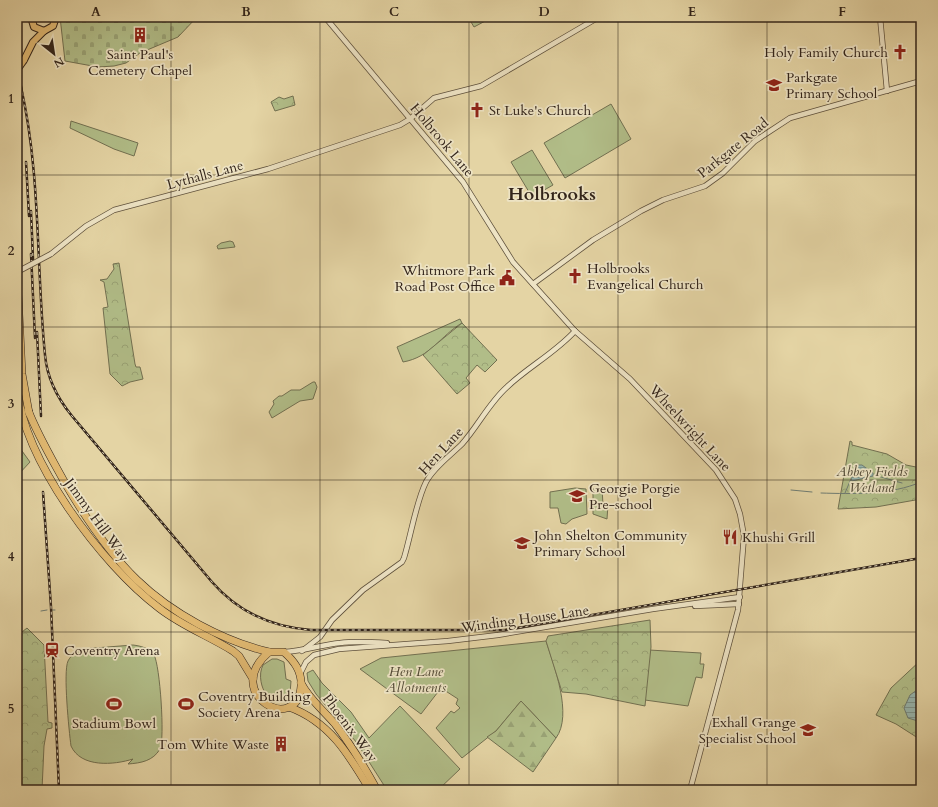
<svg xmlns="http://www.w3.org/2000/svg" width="938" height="807" viewBox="0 0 938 807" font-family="Cardo,serif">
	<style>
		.green { fill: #b1bd88; stroke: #727051 }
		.forest { fill: url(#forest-firs); stroke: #727051 }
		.cemetery { fill: url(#cemetery-stones); stroke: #727051 }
		.park { fill: url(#park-crowns); stroke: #727051 }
		.water { fill: url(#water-rules); stroke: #6f7c73 }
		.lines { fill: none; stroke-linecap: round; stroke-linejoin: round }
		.stream { stroke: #6f7c73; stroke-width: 1 }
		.minor-casing { stroke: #5e503c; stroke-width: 6 }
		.major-casing { stroke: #32241a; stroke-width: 8 }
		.highway-casing { stroke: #32241a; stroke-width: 8 }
		.minor { stroke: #ede3c4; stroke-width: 4.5 }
		.major { stroke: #e2ba72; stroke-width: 6 }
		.highway { stroke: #e2ba72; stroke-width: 7 }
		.rail-casing { stroke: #32241a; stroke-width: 2.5 }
		.rail { stroke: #ede3c4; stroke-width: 1; stroke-dasharray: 3; stroke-linecap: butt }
		.minor-bridge-casing { stroke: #5e503c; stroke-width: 6; stroke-linecap: butt }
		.major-bridge-casing { stroke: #32241a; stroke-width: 8; stroke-linecap: butt }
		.minor-bridge { stroke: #ede3c4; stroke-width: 4.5 }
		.major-bridge { stroke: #e2ba72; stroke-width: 6 }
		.grid { fill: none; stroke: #32241a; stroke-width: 1; stroke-opacity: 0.55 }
		.labels { text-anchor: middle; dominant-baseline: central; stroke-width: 3.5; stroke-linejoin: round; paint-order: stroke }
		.poi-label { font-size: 14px; fill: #32241a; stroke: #ede3c4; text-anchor: start }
		.street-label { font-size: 14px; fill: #32241a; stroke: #ede3c4 }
		.park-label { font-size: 14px; font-style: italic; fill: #524a36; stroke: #ede3c4 }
		.district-label { font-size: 18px; font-weight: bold; fill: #32241a; stroke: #ede3c4 }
		.neatline { fill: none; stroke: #32241a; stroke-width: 1.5 }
		.grid-label { font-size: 13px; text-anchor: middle; font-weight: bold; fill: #32241a }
	</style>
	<defs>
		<pattern id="forest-firs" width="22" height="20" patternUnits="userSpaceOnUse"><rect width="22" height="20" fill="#b1bd88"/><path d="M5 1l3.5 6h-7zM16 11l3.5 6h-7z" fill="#99a275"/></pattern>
		<pattern id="cemetery-stones" width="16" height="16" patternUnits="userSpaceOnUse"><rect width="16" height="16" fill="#b1bd88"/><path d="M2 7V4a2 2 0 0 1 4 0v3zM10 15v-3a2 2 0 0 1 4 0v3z" fill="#99a275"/></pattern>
		<pattern id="park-crowns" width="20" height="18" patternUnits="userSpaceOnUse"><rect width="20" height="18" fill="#b1bd88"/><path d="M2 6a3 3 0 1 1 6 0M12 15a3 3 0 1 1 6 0" fill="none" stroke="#99a275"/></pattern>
		<pattern id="water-rules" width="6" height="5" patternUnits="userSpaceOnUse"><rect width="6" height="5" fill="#98b7af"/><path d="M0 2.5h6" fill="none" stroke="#7d958e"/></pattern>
	</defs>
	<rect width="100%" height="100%" fill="#e4d4a4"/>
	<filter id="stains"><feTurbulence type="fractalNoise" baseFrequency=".005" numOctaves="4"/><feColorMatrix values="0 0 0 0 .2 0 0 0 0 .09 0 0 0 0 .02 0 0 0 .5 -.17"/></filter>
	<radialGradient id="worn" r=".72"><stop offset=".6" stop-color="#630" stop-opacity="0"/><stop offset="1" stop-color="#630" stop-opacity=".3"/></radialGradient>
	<g class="green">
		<polygon points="468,17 490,17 489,19 474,27"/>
		<polygon points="611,104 631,139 565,178 544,143"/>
		<polygon points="71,121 138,143 134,156 114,149 70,128"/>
		<polygon points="532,150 553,185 532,197 511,162"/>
		<polygon points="230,241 233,242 235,247 218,249 217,246 221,243"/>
		<path d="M460,319l2,4c-22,13 -31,34 -59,39l-6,-15z"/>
		<polygon points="313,382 315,382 317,387 313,399 300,401 272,418 269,412 274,404 273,401 279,396 282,396 291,390 300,390"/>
		<polygon points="575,488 586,489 587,514 572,519 566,524 561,523 558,508 550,508 550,492"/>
		<polygon points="602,488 603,505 608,505 607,519 593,514 593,489"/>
		<path d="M546,641c8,25 27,74 10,97l-35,-37 -25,30 -34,27 -26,-30 15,-17 3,2 6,-5 -4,-4 2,-5 -17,-11 -20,26 -61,-45 21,-11z"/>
		<path d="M133,645c8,1 16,3 21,10 6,10 11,84 6,94 -7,12 -19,14 -32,15l5,-5c-19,6 -52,9 -62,-13 -2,-15 -8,-74 -3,-85 3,-6 9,-10 14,-12z"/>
		<polygon points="649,650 701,653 700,664 704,664 702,678 696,677 688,706 645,700"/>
		<path d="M272,659h5l7,3 2,17 5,2 -1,13c-19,22 -36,-12 -27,-29z"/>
		<polygon points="313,670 322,683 351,712 369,738 400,706 460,769 438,790 387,790 357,743 316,694 308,681 307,673"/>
	</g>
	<polygon class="forest" points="521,701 556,738 533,772 487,737 496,731"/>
	<polygon class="cemetery" points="60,17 197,17 178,37 140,53 126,63 114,66 98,67 65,61"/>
	<g class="park">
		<polygon points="293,96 295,105 275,111 271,102 279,97 284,99"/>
		<polygon points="119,263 135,364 136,367 140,367 143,379 130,382 122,386 110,374 103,308 108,307 104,282 100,280 107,279 114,269 113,264"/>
		<polygon points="462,323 497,360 485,372 477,365 466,378 470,383 457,394 423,355"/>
		<polygon points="850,441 852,442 852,445 887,454 906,465 921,468 921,499 876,507 838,509"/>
		<polygon points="17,444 30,462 17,476"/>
		<polygon points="650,620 651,647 645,706 586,694 562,692 546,641 548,636"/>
		<polygon points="27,628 44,645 48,722 52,723 52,728 47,729 44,746 42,790 17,790 17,636"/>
		<polygon points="921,660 921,740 896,724 876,715 891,688"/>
	</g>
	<g class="water">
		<polygon points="857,465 862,465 873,473 873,476 852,481 851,479"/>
		<polygon points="921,687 921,722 908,718 904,708 910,695"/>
	</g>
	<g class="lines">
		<g class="stream">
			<polyline points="874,475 902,483"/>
			<polyline points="791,490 812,492"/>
			<path d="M821,493c32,1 70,2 100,-11"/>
			<polyline points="845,493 851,479"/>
			<polyline points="52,610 55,610"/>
			<polyline points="41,611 47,610"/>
		</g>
		<defs>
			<g id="minor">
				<polyline points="325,17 463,182 513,262 575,331 630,379 716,470 735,499 740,514 744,536 738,610 690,790"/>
				<polyline points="880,17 887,91"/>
				<polyline points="51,254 86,226 114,210 268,169 400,125 410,119 434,98 481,86 599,17"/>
				<polyline points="533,284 593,240 641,211 663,200 705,186 723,173 755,141 790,118 921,81"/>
				<polyline points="695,606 739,604"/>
				<path d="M302,651l18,-14 12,-17 31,-30 39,-28 2,-4c7,-23 12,-56 22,-76 8,-15 24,-26 36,-38 16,-18 27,-41 45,-57 21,-20 48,-34 68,-56"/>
				<path d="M284,652c19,-1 37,-7 56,-9 15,-2 31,-1 47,0"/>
				<polyline points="300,674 306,662 314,655 339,649 448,641 498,635 653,609 740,597"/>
			</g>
			<g id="major">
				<polyline points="31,17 34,27 44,31 53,26 56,17"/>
				<polyline points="24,60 33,42 44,31"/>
			</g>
			<g id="highway">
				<polyline points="17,274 22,374 29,413"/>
				<path d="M17,389c8,73 84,175 142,219 23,18 50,28 74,43l6,5 14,23"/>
				<path d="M28,410c10,26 24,49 37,73 20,34 43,69 72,97 34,33 86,61 132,72"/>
				<path d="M269,652h15c10,9 18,19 17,34 -3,50 -81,8 -32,-34z"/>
				<path d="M301,683c8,16 23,28 34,41 16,21 30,44 42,66"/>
				<path d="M289,707c41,15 60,48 81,83"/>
			</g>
		</defs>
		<use href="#minor" class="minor-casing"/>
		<use href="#major" class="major-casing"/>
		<use href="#highway" class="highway-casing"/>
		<use href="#minor" class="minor"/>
		<use href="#major" class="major"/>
		<use href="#highway" class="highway"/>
		<defs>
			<g id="rail">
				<polyline points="17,61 22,93"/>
				<path d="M21,87c20,88 15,179 24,268 2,23 13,44 27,61l140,166c26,30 59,45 99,48h194l416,-72"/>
				<polyline points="26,162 29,216"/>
				<polyline points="31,211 33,259"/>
				<polyline points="31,254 35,338"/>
				<polyline points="37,332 41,416"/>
				<polyline points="43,492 51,607 59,790"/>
			</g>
		</defs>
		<use href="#rail" class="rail-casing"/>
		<use href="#rail" class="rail"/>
		<defs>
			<polyline id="minor-bridge" points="17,272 51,254"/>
			<polyline id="major-bridge" points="17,70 24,60"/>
		</defs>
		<use href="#minor-bridge" class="minor-bridge-casing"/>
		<use href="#major-bridge" class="major-bridge-casing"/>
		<use href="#minor-bridge" class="minor-bridge"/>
		<use href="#major-bridge" class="major-bridge"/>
	</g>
	<path class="grid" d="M171,17v773M320,17v773M469,17v773M618,17v773M767,17v773M17,175h904M17,327h904M17,480h904M17,632h904"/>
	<defs>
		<symbol id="building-bare" viewBox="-9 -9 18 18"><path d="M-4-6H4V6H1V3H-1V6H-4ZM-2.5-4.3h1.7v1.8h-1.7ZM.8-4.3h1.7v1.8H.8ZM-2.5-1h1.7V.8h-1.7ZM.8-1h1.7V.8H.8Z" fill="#8f2418" stroke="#ede3c4" stroke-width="2.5" paint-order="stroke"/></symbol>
		<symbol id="church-bare" viewBox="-9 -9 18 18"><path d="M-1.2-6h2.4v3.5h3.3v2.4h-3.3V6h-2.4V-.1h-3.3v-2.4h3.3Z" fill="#8f2418" stroke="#ede3c4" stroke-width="2.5" paint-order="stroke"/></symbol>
		<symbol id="school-bare" viewBox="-9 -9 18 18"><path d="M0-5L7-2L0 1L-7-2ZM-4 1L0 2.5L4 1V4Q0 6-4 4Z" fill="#8f2418" stroke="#ede3c4" stroke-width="2.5" paint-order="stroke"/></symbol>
		<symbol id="civic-bare" viewBox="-9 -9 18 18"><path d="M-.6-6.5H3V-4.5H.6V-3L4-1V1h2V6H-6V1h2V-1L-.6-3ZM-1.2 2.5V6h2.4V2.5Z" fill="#8f2418" stroke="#ede3c4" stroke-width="2.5" paint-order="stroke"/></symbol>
		<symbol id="restaurant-bare" viewBox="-9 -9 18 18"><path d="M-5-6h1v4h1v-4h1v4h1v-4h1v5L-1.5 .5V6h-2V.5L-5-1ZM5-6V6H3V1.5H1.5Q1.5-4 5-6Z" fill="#8f2418" stroke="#ede3c4" stroke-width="2.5" paint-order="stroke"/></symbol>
		<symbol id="station-bare" viewBox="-9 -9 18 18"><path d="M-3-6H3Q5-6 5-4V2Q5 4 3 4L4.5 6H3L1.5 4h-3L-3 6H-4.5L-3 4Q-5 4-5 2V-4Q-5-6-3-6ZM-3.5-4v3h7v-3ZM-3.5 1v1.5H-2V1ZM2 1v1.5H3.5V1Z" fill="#8f2418" stroke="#ede3c4" stroke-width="2.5" paint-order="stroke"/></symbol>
		<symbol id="stadium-bare" viewBox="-9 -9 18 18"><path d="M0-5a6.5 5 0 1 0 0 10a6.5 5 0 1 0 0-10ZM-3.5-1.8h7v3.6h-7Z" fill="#8f2418" stroke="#ede3c4" stroke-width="2.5" paint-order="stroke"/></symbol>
	</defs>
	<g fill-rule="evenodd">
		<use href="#building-bare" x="129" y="24" width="22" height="22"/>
		<use href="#church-bare" x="889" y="41" width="22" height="22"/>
		<use href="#school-bare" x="763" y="74" width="22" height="22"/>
		<use href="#church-bare" x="466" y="99" width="22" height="22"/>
		<use href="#church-bare" x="564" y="265" width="22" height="22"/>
		<use href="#civic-bare" x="496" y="267" width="22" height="22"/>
		<use href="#school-bare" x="566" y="485" width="22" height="22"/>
		<use href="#restaurant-bare" x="719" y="526" width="22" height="22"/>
		<use href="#school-bare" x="511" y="532" width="22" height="22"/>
		<use href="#station-bare" x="41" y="639" width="22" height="22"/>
		<use href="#stadium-bare" x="103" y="693" width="22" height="22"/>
		<use href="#stadium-bare" x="175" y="693" width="22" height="22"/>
		<use href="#school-bare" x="797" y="719" width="22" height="22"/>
		<use href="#building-bare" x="270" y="733" width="22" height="22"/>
	</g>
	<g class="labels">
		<g class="poi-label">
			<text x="888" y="52" text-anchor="end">Holy Family Church</text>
			<text x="140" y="54" text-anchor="middle">Saint Paul's<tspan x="140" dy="16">Cemetery Chapel</tspan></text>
			<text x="786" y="77">Parkgate<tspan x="786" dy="16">Primary School</tspan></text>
			<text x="489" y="110">St Luke's Church</text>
			<text x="587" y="268">Holbrooks<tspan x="587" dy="16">Evangelical Church</tspan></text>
			<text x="495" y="270" text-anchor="end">Whitmore Park<tspan x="495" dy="16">Road Post Office</tspan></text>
			<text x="589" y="488">Georgie Porgie<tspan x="589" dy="16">Pre-school</tspan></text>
			<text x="534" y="535">John Shelton Community<tspan x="534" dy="16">Primary School</tspan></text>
			<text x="742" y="537">Khushi Grill</text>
			<text x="64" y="650">Coventry Arena</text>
			<text x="198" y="696">Coventry Building<tspan x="198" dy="16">Society Arena</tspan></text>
			<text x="796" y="722" text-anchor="end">Exhall Grange<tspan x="796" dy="16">Specialist School</tspan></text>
			<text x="114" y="723" text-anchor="middle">Stadium Bowl</text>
			<text x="269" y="744" text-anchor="end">Tom White Waste</text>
		</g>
		<g class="street-label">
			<text transform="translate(442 140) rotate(50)">Holbrook Lane</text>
			<text transform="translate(733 148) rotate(-39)">Parkgate Road</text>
			<text transform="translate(205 175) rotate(-15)">Lythalls Lane</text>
			<text transform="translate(690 428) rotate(47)">Wheelwright Lane</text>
			<text transform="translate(441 451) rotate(-48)">Hen Lane</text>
			<text transform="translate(97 520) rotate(54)">Jimmy Hill Way</text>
			<text transform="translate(525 619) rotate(-8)">Winding House Lane</text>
			<text transform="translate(350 728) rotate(53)">Phoenix Way</text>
		</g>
		<g class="park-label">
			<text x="872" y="471">Abbey Fields<tspan x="872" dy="16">Wetland</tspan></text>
			<text x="416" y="671">Hen Lane<tspan x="416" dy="16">Allotments</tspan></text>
		</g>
		<g class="district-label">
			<text x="552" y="194">Holbrooks</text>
		</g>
	</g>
	<rect width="938" height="807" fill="none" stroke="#e4d4a4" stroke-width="44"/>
	<g transform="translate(54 54) rotate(150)" stroke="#ede3c4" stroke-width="3" paint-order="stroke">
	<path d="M0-3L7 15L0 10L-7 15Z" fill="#32241a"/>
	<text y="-6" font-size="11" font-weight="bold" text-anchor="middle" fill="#32241a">N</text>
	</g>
	<rect x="22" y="22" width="894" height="763" class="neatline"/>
	<g class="grid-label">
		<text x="96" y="16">A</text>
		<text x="246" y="16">B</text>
		<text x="394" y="16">C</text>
		<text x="544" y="16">D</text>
		<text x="692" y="16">E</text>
		<text x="842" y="16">F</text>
		<text x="11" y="103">1</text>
		<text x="11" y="255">2</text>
		<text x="11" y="408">3</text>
		<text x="11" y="561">4</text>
		<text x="11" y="713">5</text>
	</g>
	<rect width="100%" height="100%" filter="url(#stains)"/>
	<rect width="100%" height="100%" fill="url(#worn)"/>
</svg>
